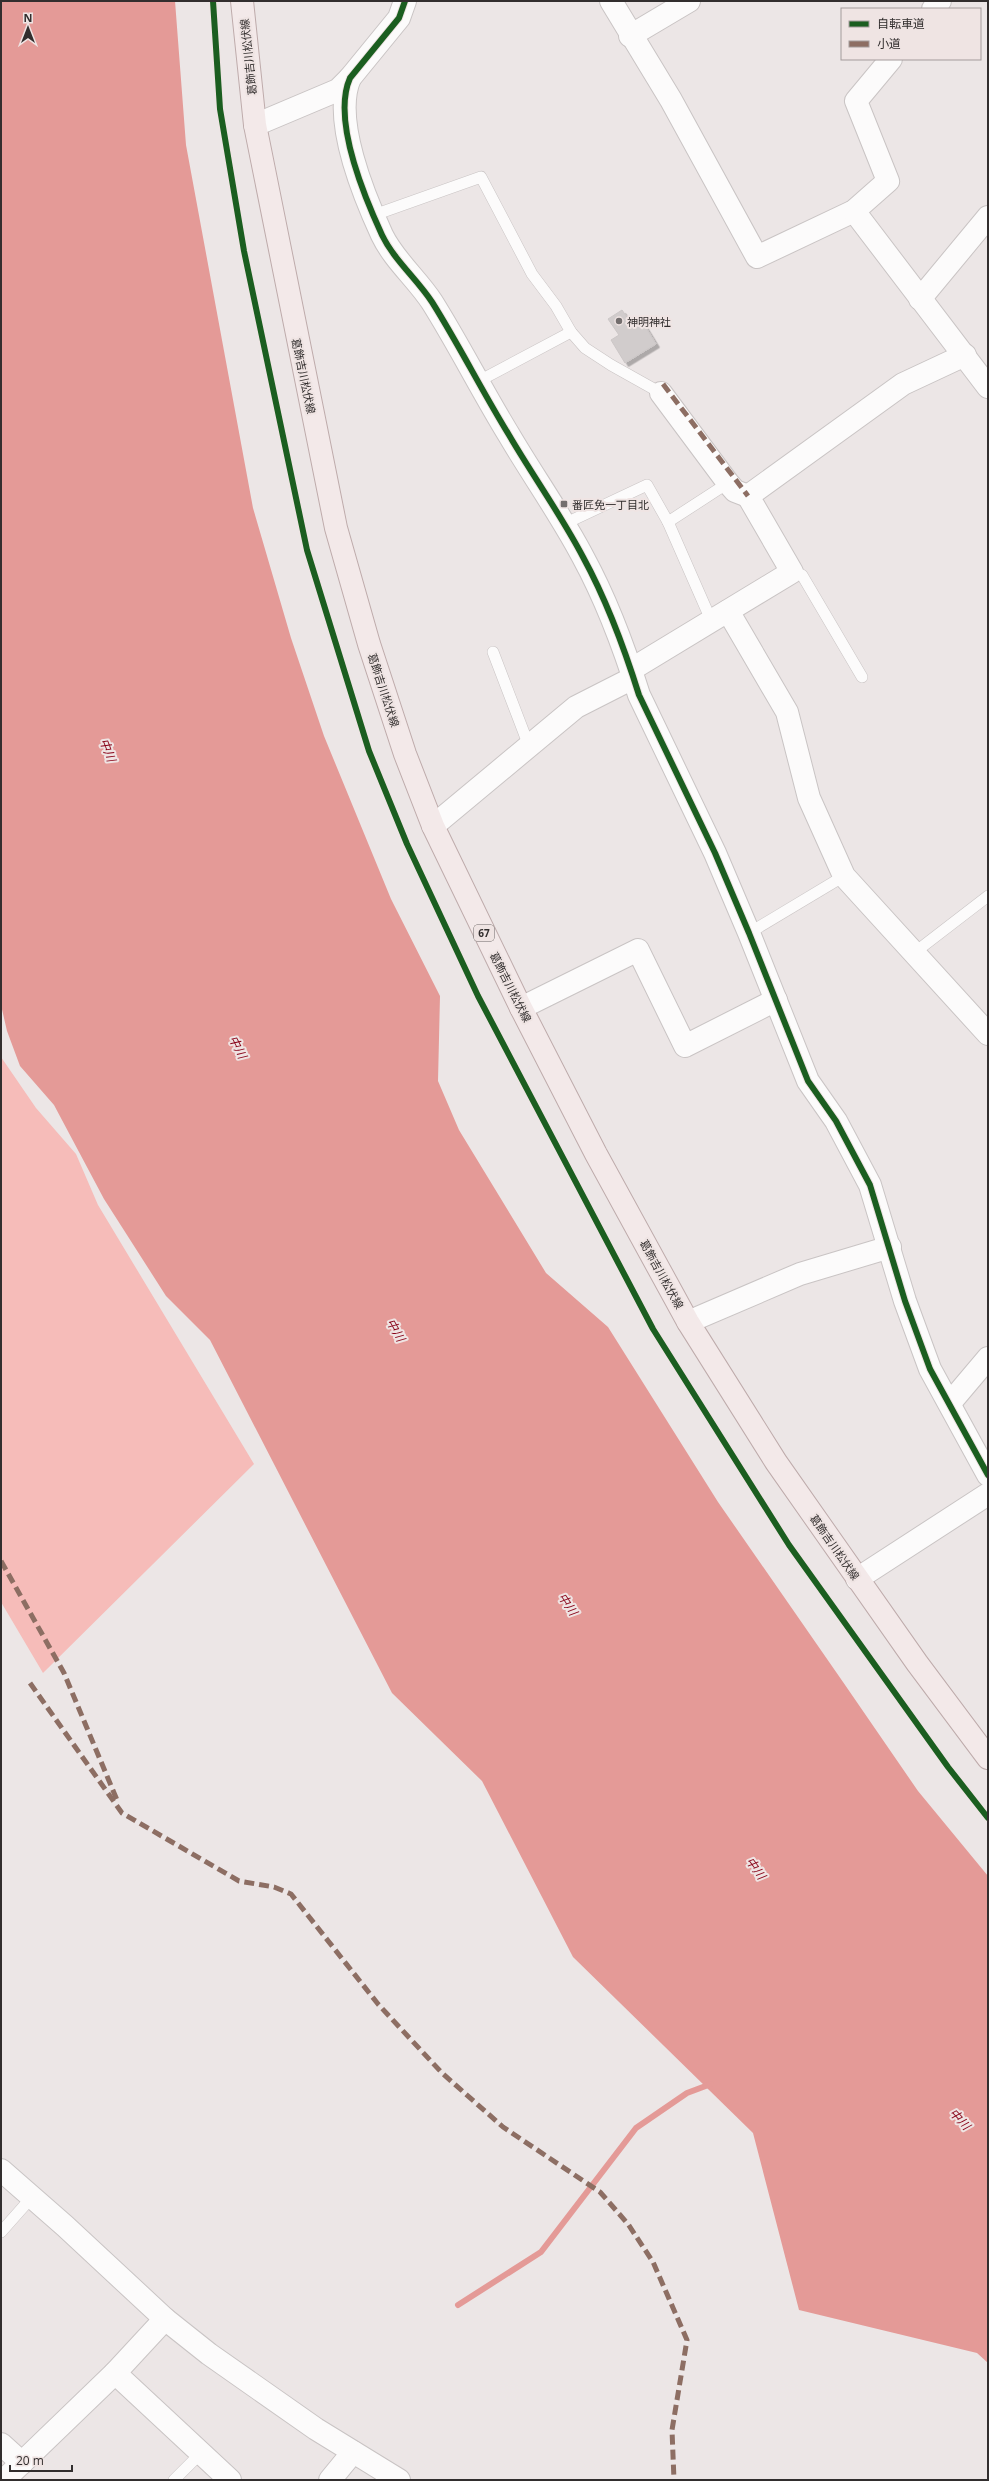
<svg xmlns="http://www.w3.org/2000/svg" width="989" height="2481" viewBox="0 0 989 2481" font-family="'Open Sans','Noto Sans JP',sans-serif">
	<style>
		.green { fill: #f6bcb9 }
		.water { fill: #e49a97 }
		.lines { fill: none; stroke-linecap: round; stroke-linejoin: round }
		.stream { stroke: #e49a97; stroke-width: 6 }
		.building { fill: #d1cccc; stroke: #ccc7c7; filter: url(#shadow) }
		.service-casing { stroke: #c9c4c4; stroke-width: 12 }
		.minor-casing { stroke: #c9c4c4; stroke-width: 24 }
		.primary-casing { stroke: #beabab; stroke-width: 24 }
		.service { stroke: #fcfbfb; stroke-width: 11 }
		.minor { stroke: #fcfbfb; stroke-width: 22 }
		.primary { stroke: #f3e9e9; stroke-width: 22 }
		.quiet { stroke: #8d6e63; stroke-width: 5; stroke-dasharray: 10 5; stroke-linecap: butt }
		.cycleway-casing { stroke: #efe4e3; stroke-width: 8 }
		.cycleway { stroke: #1b5e20; stroke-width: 6 }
		.poi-dot { fill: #736e6e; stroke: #efe4e3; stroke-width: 1.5 }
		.labels { text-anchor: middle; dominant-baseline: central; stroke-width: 4; stroke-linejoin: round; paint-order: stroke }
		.shield { fill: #efe4e3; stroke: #6b6564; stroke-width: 1 }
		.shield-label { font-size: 10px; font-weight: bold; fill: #322e2e }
		.street-label { font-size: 11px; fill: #322e2e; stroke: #efe4e3 }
		.poi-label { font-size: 11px; fill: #322e2e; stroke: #efe4e3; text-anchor: start }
		.water-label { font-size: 12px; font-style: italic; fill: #870016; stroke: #efe4e3 }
	</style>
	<defs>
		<filter id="shadow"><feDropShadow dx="3.5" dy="3.5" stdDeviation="0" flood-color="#0004"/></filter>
	</defs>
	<rect width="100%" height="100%" fill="#ece6e6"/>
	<polygon class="green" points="1,1057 36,1108 76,1154 98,1205 254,1464 43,1673 1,1602"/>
	<polygon class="water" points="1,1 175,1 186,145 253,508 291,638 324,736 391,899 440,996 438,1081 459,1130 546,1273 608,1327 718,1502 843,1682 918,1791 988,1876 988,2363 977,2353 799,2310 753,2133 573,1957 482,1781 392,1693 210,1340 166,1296 104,1199 54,1105 20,1066 7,1031 1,1005"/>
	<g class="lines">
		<polyline class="stream" points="458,2305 541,2252 636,2128 687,2093 711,2084"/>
	</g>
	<polygon class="building" points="622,310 633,326 642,321 656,344 625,363 611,340 619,335 608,319"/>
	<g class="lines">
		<defs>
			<g id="service">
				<polyline points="374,215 481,177 532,274 556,306 571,332 585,348 611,365 661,393"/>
				<polyline points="477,382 571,332"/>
				<polyline points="564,524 647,485 668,522"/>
				<polyline points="792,572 802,575 862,677"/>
				<polyline points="711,620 668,522 728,483"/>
				<polyline points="493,652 529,746"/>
				<polyline points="749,933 844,876"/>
				<polyline points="914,953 988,896"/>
				<polyline points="1,2232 32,2197"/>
				<polyline points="174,2480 201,2453"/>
			</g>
			<g id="minor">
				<path d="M405,1l-6,17 -49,60c-18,41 14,118 32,157 12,25 35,44 50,67 27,43 50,89 77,133 24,41 52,80 74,122 24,44 41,90 56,138l76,158 34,80 59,148 28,40 34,64 35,116 25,68 58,106"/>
				<polyline points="611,1 671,100 757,257 854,211 888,181 856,101 891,59"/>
				<polyline points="933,9 940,1"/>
				<polyline points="630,36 689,1"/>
				<polyline points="255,125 338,90 350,78"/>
				<polyline points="854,211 988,387"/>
				<polyline points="920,299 988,217"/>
				<polyline points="661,393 728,483 735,491 748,496"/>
				<polyline points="728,611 787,712 809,798 844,876 988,1034"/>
				<polyline points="632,669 792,572 748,496 903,384 965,355"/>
				<polyline points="433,826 576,707 633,678"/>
				<polyline points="521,1008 638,950 685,1046 776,1000"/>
				<polyline points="688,1322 800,1274 890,1247"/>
				<polyline points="950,1403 988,1358"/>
				<polyline points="857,1579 988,1494"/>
				<polyline points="1,2170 65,2226 165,2319 209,2354 316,2429 399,2480"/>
				<polyline points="115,2373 230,2480"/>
				<polyline points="1,2444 22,2463"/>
				<polyline points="4,2480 115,2373 165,2319"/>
				<polyline points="330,2480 353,2452"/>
			</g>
			<polyline id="primary" points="242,1 255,125 336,528 369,644 405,754 433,826 521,1008 596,1154 688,1322 776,1462 917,1663 988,1758"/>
		</defs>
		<use href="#service" class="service-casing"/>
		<use href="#minor" class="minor-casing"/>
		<use href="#primary" class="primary-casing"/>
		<use href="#service" class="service"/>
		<use href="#minor" class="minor"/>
		<use href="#primary" class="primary"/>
		<g class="quiet">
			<polyline points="663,384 748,496"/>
			<polyline points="1,1561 64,1673 117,1800"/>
			<polyline points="30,1683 122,1813 239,1881 274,1887 291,1894 378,2004 442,2073 503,2127 600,2192 628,2224 653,2262 687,2340 672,2430 674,2480"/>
		</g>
		<defs>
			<g id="cycleway">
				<polyline points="213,1 220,109 244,251 307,550 369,751 407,844 478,996 653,1329 789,1545 948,1767 988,1818"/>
				<path d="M405,1l-6,17 -49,60c-18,41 14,118 32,157 12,25 35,44 50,67 27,43 50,89 77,133 24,41 52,80 74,122 24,44 41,90 56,138l76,158 34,80 59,148 28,40 34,64 35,116 25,68 58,106"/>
			</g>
		</defs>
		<use href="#cycleway" class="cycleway-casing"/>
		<use href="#cycleway" class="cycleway"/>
	</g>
	<g class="poi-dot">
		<circle cx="619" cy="321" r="4"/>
		<rect x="560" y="500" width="8" height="8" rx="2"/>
	</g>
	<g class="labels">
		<rect class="shield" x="474" y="925" width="20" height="16" rx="3"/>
		<g class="shield-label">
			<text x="484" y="933">67</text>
		</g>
		<g class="street-label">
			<text transform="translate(248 57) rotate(-96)">葛飾吉川松伏線</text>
			<text transform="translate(304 376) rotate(78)">葛飾吉川松伏線</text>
			<text transform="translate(384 690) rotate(72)">葛飾吉川松伏線</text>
			<text transform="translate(511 987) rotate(63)">葛飾吉川松伏線</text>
			<text transform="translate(662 1274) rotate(61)">葛飾吉川松伏線</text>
			<text transform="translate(835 1547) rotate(55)">葛飾吉川松伏線</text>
		</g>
		<g class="poi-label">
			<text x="627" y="321">神明神社</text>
			<text x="572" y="504">番匠免一丁目北</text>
		</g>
		<g class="water-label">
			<text transform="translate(108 750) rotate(69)">中川</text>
			<text transform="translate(238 1047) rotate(63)">中川</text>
			<text transform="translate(396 1330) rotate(60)">中川</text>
			<text transform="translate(568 1604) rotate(56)">中川</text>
			<text transform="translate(756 1868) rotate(54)">中川</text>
			<text transform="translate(960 2119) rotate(47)">中川</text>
		</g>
	</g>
	<rect width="989" height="2481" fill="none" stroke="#322e2e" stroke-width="4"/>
	<rect x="841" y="8" width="140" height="52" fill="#efe4e3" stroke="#a39b9b"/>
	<rect x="849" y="21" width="20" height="6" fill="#1b5e20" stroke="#a39b9b"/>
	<text x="877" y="28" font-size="12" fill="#322e2e">自転車道</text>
	<rect x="849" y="41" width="20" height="6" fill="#8d6e63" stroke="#a39b9b"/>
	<text x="877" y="48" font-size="12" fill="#322e2e">小道</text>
	<g transform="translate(28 28)" stroke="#efe4e3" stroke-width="3" paint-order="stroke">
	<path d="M0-3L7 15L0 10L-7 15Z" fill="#322e2e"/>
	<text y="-6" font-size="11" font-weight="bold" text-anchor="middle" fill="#322e2e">N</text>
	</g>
	<path d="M10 2465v6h62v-6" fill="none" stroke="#322e2e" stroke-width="2"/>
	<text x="16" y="2465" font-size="12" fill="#322e2e" stroke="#efe4e3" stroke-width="3" paint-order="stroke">20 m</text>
</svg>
